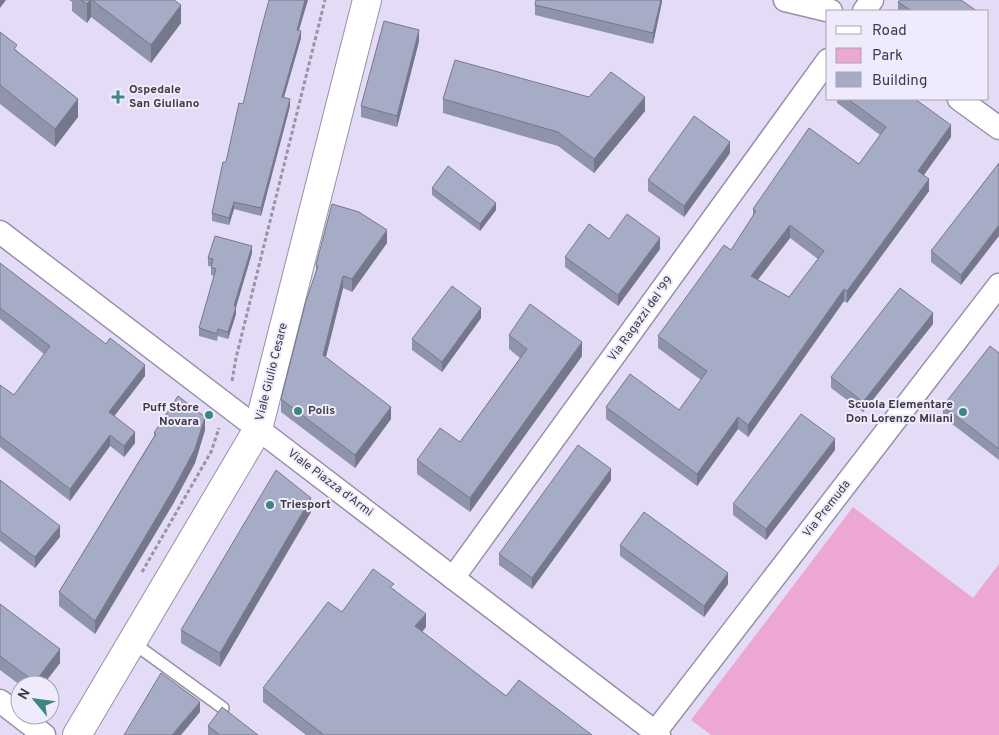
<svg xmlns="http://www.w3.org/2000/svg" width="999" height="735" viewBox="0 0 999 735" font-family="Overpass,sans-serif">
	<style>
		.green { fill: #eda7d3 }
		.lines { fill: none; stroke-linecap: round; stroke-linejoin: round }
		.service-casing { stroke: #9790a9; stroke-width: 14 }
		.minor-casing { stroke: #9790a9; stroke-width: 25 }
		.secondary-casing { stroke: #9790a9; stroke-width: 30 }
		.path { stroke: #9993a7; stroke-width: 3; stroke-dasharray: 4 2.5; stroke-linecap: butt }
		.service { stroke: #fff; stroke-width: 11 }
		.minor { stroke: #fff; stroke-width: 22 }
		.secondary { stroke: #fff; stroke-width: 28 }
		.wall { fill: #9094aa; fill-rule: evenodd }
		.shaded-wall { fill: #75788b }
		.building { fill: #a7acc6; stroke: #75788b; fill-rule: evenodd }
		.poi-dot { fill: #3e8682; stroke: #f0ebfc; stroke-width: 2 }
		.labels { text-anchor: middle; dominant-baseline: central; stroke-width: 4; stroke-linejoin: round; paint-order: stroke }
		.poi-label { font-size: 12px; font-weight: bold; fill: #3e3b46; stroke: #f0ebfc; text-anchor: start }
		.street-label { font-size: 12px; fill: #3e3b46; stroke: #f0ebfc }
	</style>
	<rect width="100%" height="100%" fill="#e4dcf7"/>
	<polygon class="green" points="853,507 973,598 999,564 999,735 711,735 691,720"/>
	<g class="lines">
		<defs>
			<polyline id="service" points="132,642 223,708"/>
			<g id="minor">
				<polyline points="785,0 831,11"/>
				<polyline points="864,11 872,0"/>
				<polyline points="959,99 999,128"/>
				<polyline points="0,232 659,735"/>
				<polyline points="453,578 828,60"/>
				<polyline points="0,701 44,735"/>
				<polyline points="653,735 999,285"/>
			</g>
			<polyline id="secondary" points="77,735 258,429 367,0"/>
		</defs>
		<use href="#service" class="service-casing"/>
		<use href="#minor" class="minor-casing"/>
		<use href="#secondary" class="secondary-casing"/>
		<g class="path">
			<polyline points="232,381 236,358 325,0"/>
			<polyline points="142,572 211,452 219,428"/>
		</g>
		<use href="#service" class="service"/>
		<use href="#minor" class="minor"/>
		<use href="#secondary" class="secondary"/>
	</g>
	<g class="wall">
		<polygon points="69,0 174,0 181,23 151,63 91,17 87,23 72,11 72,2"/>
		<polygon points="662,0 653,44 535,15 535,5"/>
		<polygon points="898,2 977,11 898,11"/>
		<polygon points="299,30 301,38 284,97 290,106 261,216 234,209 229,225 212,221 212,213 243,104"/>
		<polygon points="0,32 17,51 78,117 55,147 0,104"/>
		<polygon points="419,41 397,127 361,117 361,106"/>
		<polygon points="589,97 645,111 594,173 558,146 443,113 443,99"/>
		<path d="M837,99h78l36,38 -27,38 5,16 -82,112 -3,-2 -96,136 -10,-8 -41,57 -91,-67v-12l73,3 22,-30 -43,-32v-12l73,-86 22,-33v-8l106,-45 21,-29 -43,-32zM790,238l28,21 -29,38 -31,-17z"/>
		<polygon points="730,153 684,217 648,191 648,180"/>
		<polygon points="999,163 961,285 931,262 931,251"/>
		<polygon points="432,188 496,210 480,231 432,195"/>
		<polygon points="609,239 660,249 618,306 565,267 565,257"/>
		<polygon points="387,243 352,292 343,288 326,357 391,419 355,468 281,412 281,399 316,273 316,265"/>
		<polygon points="252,253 236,307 236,314 228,339 218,336 217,341 199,336 199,328 214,276 211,275 211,266 208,266 208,258"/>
		<polygon points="0,263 145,376 114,416 135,443 124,457 110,446 70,501 0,447 0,385 14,395 44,354 0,319"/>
		<polygon points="481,318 442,372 412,350 412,339"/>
		<polygon points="933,324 863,412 831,388 831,377"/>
		<polygon points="509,335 582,356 470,512 417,474 417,460 460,442 520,358 509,349"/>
		<polygon points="999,353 999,460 943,417 943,406"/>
		<polygon points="205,430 195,463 173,504 95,634 59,606 59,592 154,436 154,433"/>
		<polygon points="835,450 766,540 733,515 733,504"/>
		<polygon points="0,480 60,537 35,568 0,541"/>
		<polygon points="611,480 532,589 499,565 499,554"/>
		<polygon points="311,512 220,667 181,643 181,630"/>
		<polygon points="620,545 728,584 704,617 620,556"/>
		<polygon points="394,589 426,627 422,632 506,696 592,735 306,735 263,702 263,688 342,612"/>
		<polygon points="0,604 60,663 43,685 20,685 0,670"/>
		<polygon points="208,726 258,735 208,735"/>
	</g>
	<g class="shaded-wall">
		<polygon points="0,0 6,0 0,8"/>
		<polygon points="90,0 91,0 91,17 87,23 87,4"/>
		<polygon points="305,0 308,0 297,37 297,30"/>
		<polygon points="661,0 662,0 662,2 653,44 653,33"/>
		<polygon points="181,5 181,23 151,63 151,45"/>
		<polygon points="419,30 419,41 397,127 397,116"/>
		<polygon points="301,31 301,38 282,104 282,97"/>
		<polygon points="645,97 645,111 594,173 594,159"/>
		<polygon points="78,99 78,117 55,147 55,129"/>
		<polygon points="290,99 290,106 261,216 261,208"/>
		<polygon points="951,125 951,137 918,183 918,171"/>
		<polygon points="730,142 730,153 684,217 684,206"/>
		<polygon points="929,179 929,191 847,303 847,291"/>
		<polygon points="234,202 234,209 229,225 229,218"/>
		<polygon points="496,203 496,210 480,231 480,224"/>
		<polygon points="790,225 790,238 751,288 751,276"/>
		<polygon points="999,225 999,236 961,285 961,275"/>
		<polygon points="387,230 387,243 352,292 352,279"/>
		<polygon points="660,238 660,249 618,306 618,295"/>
		<polygon points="252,246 252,253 236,307 236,314 228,339 228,332 234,306"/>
		<polygon points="343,276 343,288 323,368 323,355"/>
		<polygon points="844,289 844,301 748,437 748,425"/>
		<polygon points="481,308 481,318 442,372 442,362"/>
		<polygon points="933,313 933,324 863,412 863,402"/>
		<polygon points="582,342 582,356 470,512 470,498"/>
		<polygon points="145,365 145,376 109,423 109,412"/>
		<polygon points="391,407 391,419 355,468 355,455"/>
		<polygon points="205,417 205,430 195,463 173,504 95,634 95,621"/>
		<polygon points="738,417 738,429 697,486 697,474"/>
		<polygon points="135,432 135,443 124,457 124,446"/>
		<polygon points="110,435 110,446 70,501 70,489"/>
		<polygon points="835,439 835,450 766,540 766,529"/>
		<polygon points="611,469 611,480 532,589 532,578"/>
		<polygon points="311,498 311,512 220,667 220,653"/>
		<polygon points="60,526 60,537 35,568 35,557"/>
		<polygon points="728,573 728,584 704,617 704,606"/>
		<polygon points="426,614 426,627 415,640 415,626"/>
		<polygon points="60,649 60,663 43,685 35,685 35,682"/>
		<polygon points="200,702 200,712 181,735 172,735"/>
	</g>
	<g class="building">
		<polygon points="81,0 90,0 87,4"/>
		<polygon points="92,0 174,0 181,5 151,45"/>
		<polygon points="269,0 305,0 297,30 301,31 282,97 290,99 261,208 234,202 229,218 212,213 223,162 226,162 239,103 243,104 260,33"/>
		<polygon points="536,0 661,0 653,33 535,5"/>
		<polygon points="900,0 961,0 977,11 912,11 898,2"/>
		<polygon points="384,21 419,30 397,116 361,106"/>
		<polygon points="0,32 17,45 14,49 78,99 55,129 0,85"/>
		<polygon points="455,60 589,97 611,72 645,97 594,159 558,132 443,99"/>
		<path d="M848,99h67l36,26 -33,46 11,8 -82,112 -3,-2 -96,136 -10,-8 -41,57 -91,-67 24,-33 49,36 28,-39 -49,-35 66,-91 7,5 25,-39 -3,-2 56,-81 50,36 27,-37zM790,225l34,26 -35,46 -38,-21z"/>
		<polygon points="694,116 730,142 684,206 648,180"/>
		<polygon points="999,163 999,225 961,275 931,251"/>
		<polygon points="448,166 496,203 480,224 432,188"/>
		<polygon points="332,204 359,212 387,230 352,279 343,276 323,355 391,407 355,455 281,399 306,301 318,266 316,265"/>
		<polygon points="627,214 660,238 618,295 565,257 589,224 609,239"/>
		<polygon points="215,236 252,246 234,306 236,307 228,332 218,329 217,334 199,328 216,269 211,267 213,259 208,258"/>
		<polygon points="0,263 106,344 110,338 145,365 109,412 135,432 124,446 110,435 70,489 0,436 0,385 14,395 50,346 0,308"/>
		<polygon points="452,286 481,308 442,362 412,339"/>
		<polygon points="900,288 933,313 863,402 831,377"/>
		<polygon points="530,304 582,342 470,498 417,460 440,428 460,442 527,349 509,335"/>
		<polygon points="990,346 999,353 999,449 943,406"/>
		<polygon points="178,396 205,417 195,449 173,490 95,621 59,592 156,434 154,433"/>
		<polygon points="801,414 835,439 766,529 733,504"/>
		<polygon points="578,445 611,469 532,578 499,554"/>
		<polygon points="276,470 311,498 220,653 181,630"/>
		<polygon points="0,480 60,526 35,557 0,531"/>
		<polygon points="644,512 728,573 704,606 620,545"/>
		<polygon points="373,569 394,584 390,587 426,614 415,626 506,696 519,680 592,735 324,735 263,688 328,602 342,612"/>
		<polygon points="0,604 60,649 35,682 0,656"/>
		<polygon points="161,673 200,702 172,735 124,735"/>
		<polygon points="222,707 258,735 220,735 208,726"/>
	</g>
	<g class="poi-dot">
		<path d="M115.5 89.5h5v5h5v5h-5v5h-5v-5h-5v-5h5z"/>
		<circle cx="298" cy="411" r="5"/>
		<circle cx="963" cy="412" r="5"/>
		<circle cx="209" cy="415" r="5"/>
		<circle cx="270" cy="505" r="5"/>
	</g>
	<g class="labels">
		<g class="poi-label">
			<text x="129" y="90">Ospedale<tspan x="129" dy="14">San Giuliano</tspan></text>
			<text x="953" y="405" text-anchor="end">Scuola Elementare<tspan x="953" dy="14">Don Lorenzo Milani</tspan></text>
			<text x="199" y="408" text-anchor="end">Puff Store<tspan x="199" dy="14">Novara</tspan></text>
			<text x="308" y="411">Polis</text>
			<text x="280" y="505">Triesport</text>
		</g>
		<g class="street-label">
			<text transform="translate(641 319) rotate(-54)">Via Ragazzi del '99</text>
			<text transform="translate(272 372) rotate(-76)">Viale Giulio Cesare</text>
			<text transform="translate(330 483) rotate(37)">Viale Piazza d'Armi</text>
			<text transform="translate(827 509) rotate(-52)">Via Premuda</text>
		</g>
	</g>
	<rect x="826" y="10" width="162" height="90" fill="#f0ebfc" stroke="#a9a5b3"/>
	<rect x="836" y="26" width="25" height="8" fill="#ffffff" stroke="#a9a5b3"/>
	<text x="872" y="35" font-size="15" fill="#3e3b46">Road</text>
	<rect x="836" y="48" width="25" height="15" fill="#eda7d3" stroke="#a9a5b3"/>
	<text x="872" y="60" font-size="15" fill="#3e3b46">Park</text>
	<rect x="836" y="72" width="25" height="15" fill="#a7acc6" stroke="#a9a5b3"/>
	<text x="872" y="85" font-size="15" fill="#3e3b46">Building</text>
	<g transform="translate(35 700) rotate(299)"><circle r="24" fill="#f0ebfc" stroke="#a9a5b3"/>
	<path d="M0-4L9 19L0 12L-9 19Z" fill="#3e8682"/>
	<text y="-8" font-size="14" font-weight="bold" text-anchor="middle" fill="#3e3b46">N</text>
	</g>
</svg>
